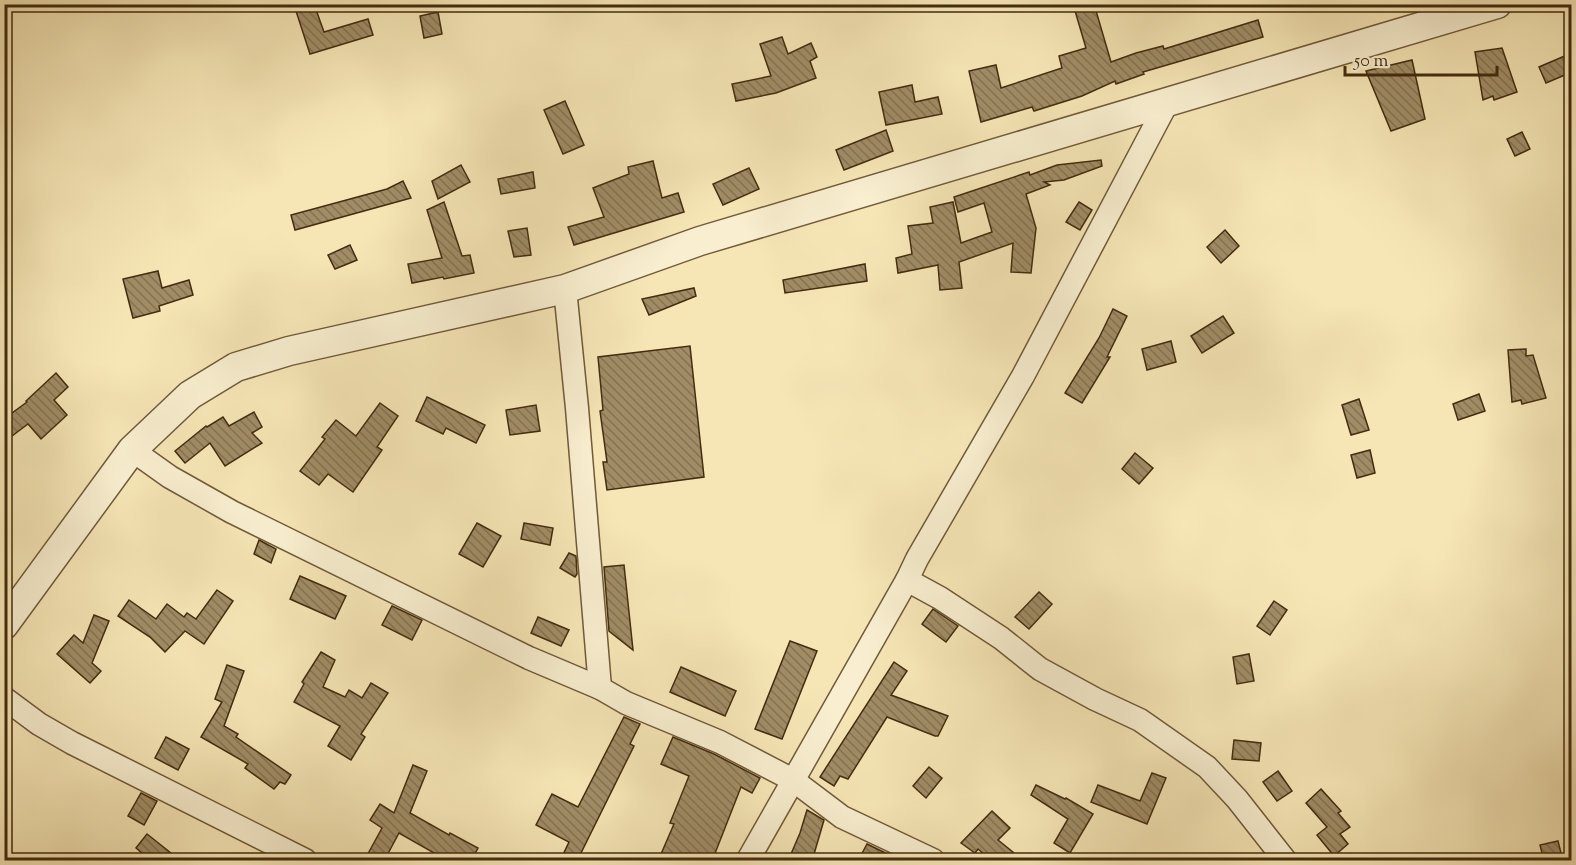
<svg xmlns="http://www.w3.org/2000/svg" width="1576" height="865" viewBox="0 0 1576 865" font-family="'Sorts Mill Goudy',serif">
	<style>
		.building { fill: url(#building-back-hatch); stroke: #432c0f; stroke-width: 1.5 }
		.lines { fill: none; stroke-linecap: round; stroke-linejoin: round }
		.minor-casing { stroke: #705a39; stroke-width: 25 }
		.tertiary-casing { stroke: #705a39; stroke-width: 31 }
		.minor { stroke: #f9efd0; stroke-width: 22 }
		.tertiary { stroke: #f9efd0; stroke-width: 28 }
	</style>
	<defs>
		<pattern id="building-back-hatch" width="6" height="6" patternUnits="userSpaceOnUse" patternTransform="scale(1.5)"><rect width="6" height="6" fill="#a08d66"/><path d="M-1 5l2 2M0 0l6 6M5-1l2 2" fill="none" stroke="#847352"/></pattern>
	</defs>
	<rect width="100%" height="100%" fill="#f6e6b6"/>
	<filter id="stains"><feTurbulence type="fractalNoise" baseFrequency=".00333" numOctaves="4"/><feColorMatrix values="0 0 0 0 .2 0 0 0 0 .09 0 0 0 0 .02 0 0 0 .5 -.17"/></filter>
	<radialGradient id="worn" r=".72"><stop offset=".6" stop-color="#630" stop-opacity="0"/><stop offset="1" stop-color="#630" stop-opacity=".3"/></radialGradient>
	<g class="building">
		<polygon points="305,4 314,4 324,32 368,19 373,35 310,54 295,8"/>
		<polygon points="1073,4 1094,4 1111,62 1136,53 1163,46 1164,49 1258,20 1263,37 1143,72 1144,74 1116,84 1115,81 1082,96 1034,111 1032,107 981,122 969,71 996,65 1001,88 1062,68 1059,56 1086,48"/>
		<polygon points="438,12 442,34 424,38 420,16"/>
		<polygon points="782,37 788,54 811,43 817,57 810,61 816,78 776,93 736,101 732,84 771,76 760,44"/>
		<polygon points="1502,48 1517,92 1494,100 1493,96 1483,100 1475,52"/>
		<polygon points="1567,55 1572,65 1572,72 1546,83 1539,67"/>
		<polygon points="1412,60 1425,119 1391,131 1366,71"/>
		<polygon points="912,85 915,102 938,97 942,114 886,125 879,92"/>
		<polygon points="565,101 584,145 563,154 544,110"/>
		<polygon points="886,130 893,151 844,170 836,150"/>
		<polygon points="1522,132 1530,149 1515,156 1507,139"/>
		<polygon points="1101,160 1102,166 1064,180 1044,182 1050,185 1026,194 1036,228 1031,273 1011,272 1013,243 959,262 962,288 940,290 938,265 898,273 896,258 912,254 908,226 933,223 930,207 953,202 961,243 992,232 984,203 958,212 954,197 1029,172 1030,175 1057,165"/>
		<polygon points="653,161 662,198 678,193 684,212 574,245 568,227 604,217 593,188 629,174 628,167"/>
		<polygon points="461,165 470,182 438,199 432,181"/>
		<polygon points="749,168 759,189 723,205 713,184"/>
		<polygon points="533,172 535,188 501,194 498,179"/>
		<polygon points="403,181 411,198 295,230 291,215 387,189"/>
		<polygon points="444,202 462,256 470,255 474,273 444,279 443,277 412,283 408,264 442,258 427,210"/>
		<polygon points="1079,202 1092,210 1080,230 1066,222"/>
		<polygon points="527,228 531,255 514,257 508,231"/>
		<polygon points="1225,230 1239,246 1221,263 1207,247"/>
		<polygon points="350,245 357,260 335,269 328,255"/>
		<polygon points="865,264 867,281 785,293 783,280"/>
		<polygon points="158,271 162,288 189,280 193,295 159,306 160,311 133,318 123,279"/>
		<polygon points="694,288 696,296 649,315 642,299"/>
		<polygon points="1113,309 1127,316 1107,357 1110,357 1082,403 1065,393 1099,338"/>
		<polygon points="1223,316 1234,333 1202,353 1191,336"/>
		<polygon points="1171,341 1176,362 1147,370 1142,349"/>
		<polygon points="690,346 704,477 607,490 603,462 607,462 600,411 603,410 598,357"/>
		<polygon points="1526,349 1526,356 1533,355 1546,398 1522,404 1521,400 1512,402 1508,350"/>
		<polygon points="56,373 68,387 54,400 67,415 41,439 28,424 4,442 4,419 27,402 26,401"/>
		<polygon points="1479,394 1485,411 1458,420 1453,404"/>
		<polygon points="427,397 485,425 476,443 446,428 443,434 416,421"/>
		<polygon points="1359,399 1369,430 1351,435 1342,405"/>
		<polygon points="380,403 398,416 377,447 382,450 353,492 328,474 319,485 300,471 325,439 322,437 336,420 356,436"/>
		<polygon points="536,405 540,431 510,435 506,410"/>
		<polygon points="254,412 262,427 252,433 262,443 225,466 210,443 185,463 175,451 206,426 207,427 223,417 229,426"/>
		<polygon points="1370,450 1375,473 1357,478 1351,455"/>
		<polygon points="1135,453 1153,468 1139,484 1122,469"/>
		<polygon points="477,523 501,536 483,567 459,554"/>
		<polygon points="524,523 553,528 550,545 521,539"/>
		<polygon points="259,540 276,549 271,563 254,554"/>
		<polygon points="569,553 576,556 577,574 575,577 560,568"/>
		<polygon points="624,565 633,650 609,631 604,567"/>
		<polygon points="300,576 346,596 335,619 290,599"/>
		<polygon points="217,590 233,601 204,644 185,631 165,652 150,637 118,616 129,600 156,619 167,604 184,617 187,613 196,619"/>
		<polygon points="1039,592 1052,604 1029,629 1015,617"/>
		<polygon points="1274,601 1287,610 1270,635 1257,626"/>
		<polygon points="392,606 422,620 412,640 382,625"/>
		<polygon points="933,609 958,626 946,642 922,624"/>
		<polygon points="94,615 109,621 92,663 101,671 90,683 57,654 74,635 83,643"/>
		<polygon points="538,617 569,630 561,646 531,633"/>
		<polygon points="790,641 817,651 782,739 755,729"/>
		<polygon points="321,652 335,660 323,687 345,697 349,690 362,698 371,683 388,693 361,734 365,737 351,760 328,746 340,726 294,702 304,684 302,682"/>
		<polygon points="1249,654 1254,681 1237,684 1233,657"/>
		<polygon points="894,662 907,671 891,695 948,716 938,736 935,736 887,717 848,779 840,776 834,786 820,777"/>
		<polygon points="227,665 244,671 224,726 238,734 236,737 291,775 285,784 280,782 274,789 245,768 248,764 201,737 222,702 215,699"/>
		<polygon points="681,667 736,691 725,716 670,692"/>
		<polygon points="624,717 640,724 630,744 634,746 577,861 560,861 569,842 536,825 552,794 578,807"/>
		<polygon points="166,737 189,749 178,770 155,758"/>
		<polygon points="673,737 714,754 760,778 752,793 741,787 712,861 658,861 674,824 670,823 689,776 661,764"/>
		<polygon points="1234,740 1261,743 1259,761 1232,759"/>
		<polygon points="413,765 427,771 410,813 449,835 450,833 478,848 471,861 433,861 436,854 399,833 384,861 364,861 382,828 370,820 380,804 394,813"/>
		<polygon points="929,767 942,778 926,798 913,786"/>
		<polygon points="1278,771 1292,791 1277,801 1263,782"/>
		<polygon points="1152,773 1166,778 1147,824 1091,802 1098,785 1140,801"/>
		<polygon points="1036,785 1065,799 1066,798 1093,814 1070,853 1054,843 1068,819 1031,795"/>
		<polygon points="1321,789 1341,811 1338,813 1350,827 1340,834 1348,844 1334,856 1317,835 1327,827 1306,803"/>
		<polygon points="141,793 157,801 144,825 128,816"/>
		<polygon points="807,810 824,820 812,861 788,861 800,833"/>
		<polygon points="992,811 1010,828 998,840 1024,861 992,861 978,849 975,853 961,843"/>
		<polygon points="147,834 181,861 151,861 136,848"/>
		<polygon points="1558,841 1563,861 1544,861 1540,845"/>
		<polygon points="867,844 902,861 858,861"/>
	</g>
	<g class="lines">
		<defs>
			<g id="minor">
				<polyline points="565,289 577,408 600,688"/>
				<polyline points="132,450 170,477 232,512 529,658 600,688 626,703 720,742 793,780 842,817 933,860"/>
				<polyline points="907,580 940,598 1001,638 1040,669 1095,699 1140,720 1207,767 1237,799 1285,860"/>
				<polyline points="4,698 39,724 72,743 305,860"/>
				<polyline points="748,860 907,580 917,559 1023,376 1167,103"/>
			</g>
			<polyline id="tertiary" points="4,625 132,450 190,395 236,367 289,351 565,289 700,241 1497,4"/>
		</defs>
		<use href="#minor" class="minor-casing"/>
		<use href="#tertiary" class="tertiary-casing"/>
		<use href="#minor" class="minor"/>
		<use href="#tertiary" class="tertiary"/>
	</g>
	<rect width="1576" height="865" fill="none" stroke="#f6e6b6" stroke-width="24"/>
	<rect x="6" y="6" width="1564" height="853" fill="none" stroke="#432c0f" stroke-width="3"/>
	<rect x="12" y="12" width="1552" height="841" fill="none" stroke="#432c0f" stroke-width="1.5"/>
	<path d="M1345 66v9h152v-9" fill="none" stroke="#432c0f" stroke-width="3"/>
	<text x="1354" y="66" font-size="18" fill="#432c0f" stroke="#f9efd0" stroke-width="4.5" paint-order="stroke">50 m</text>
	<rect width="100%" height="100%" filter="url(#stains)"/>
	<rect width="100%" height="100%" fill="url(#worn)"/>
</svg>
